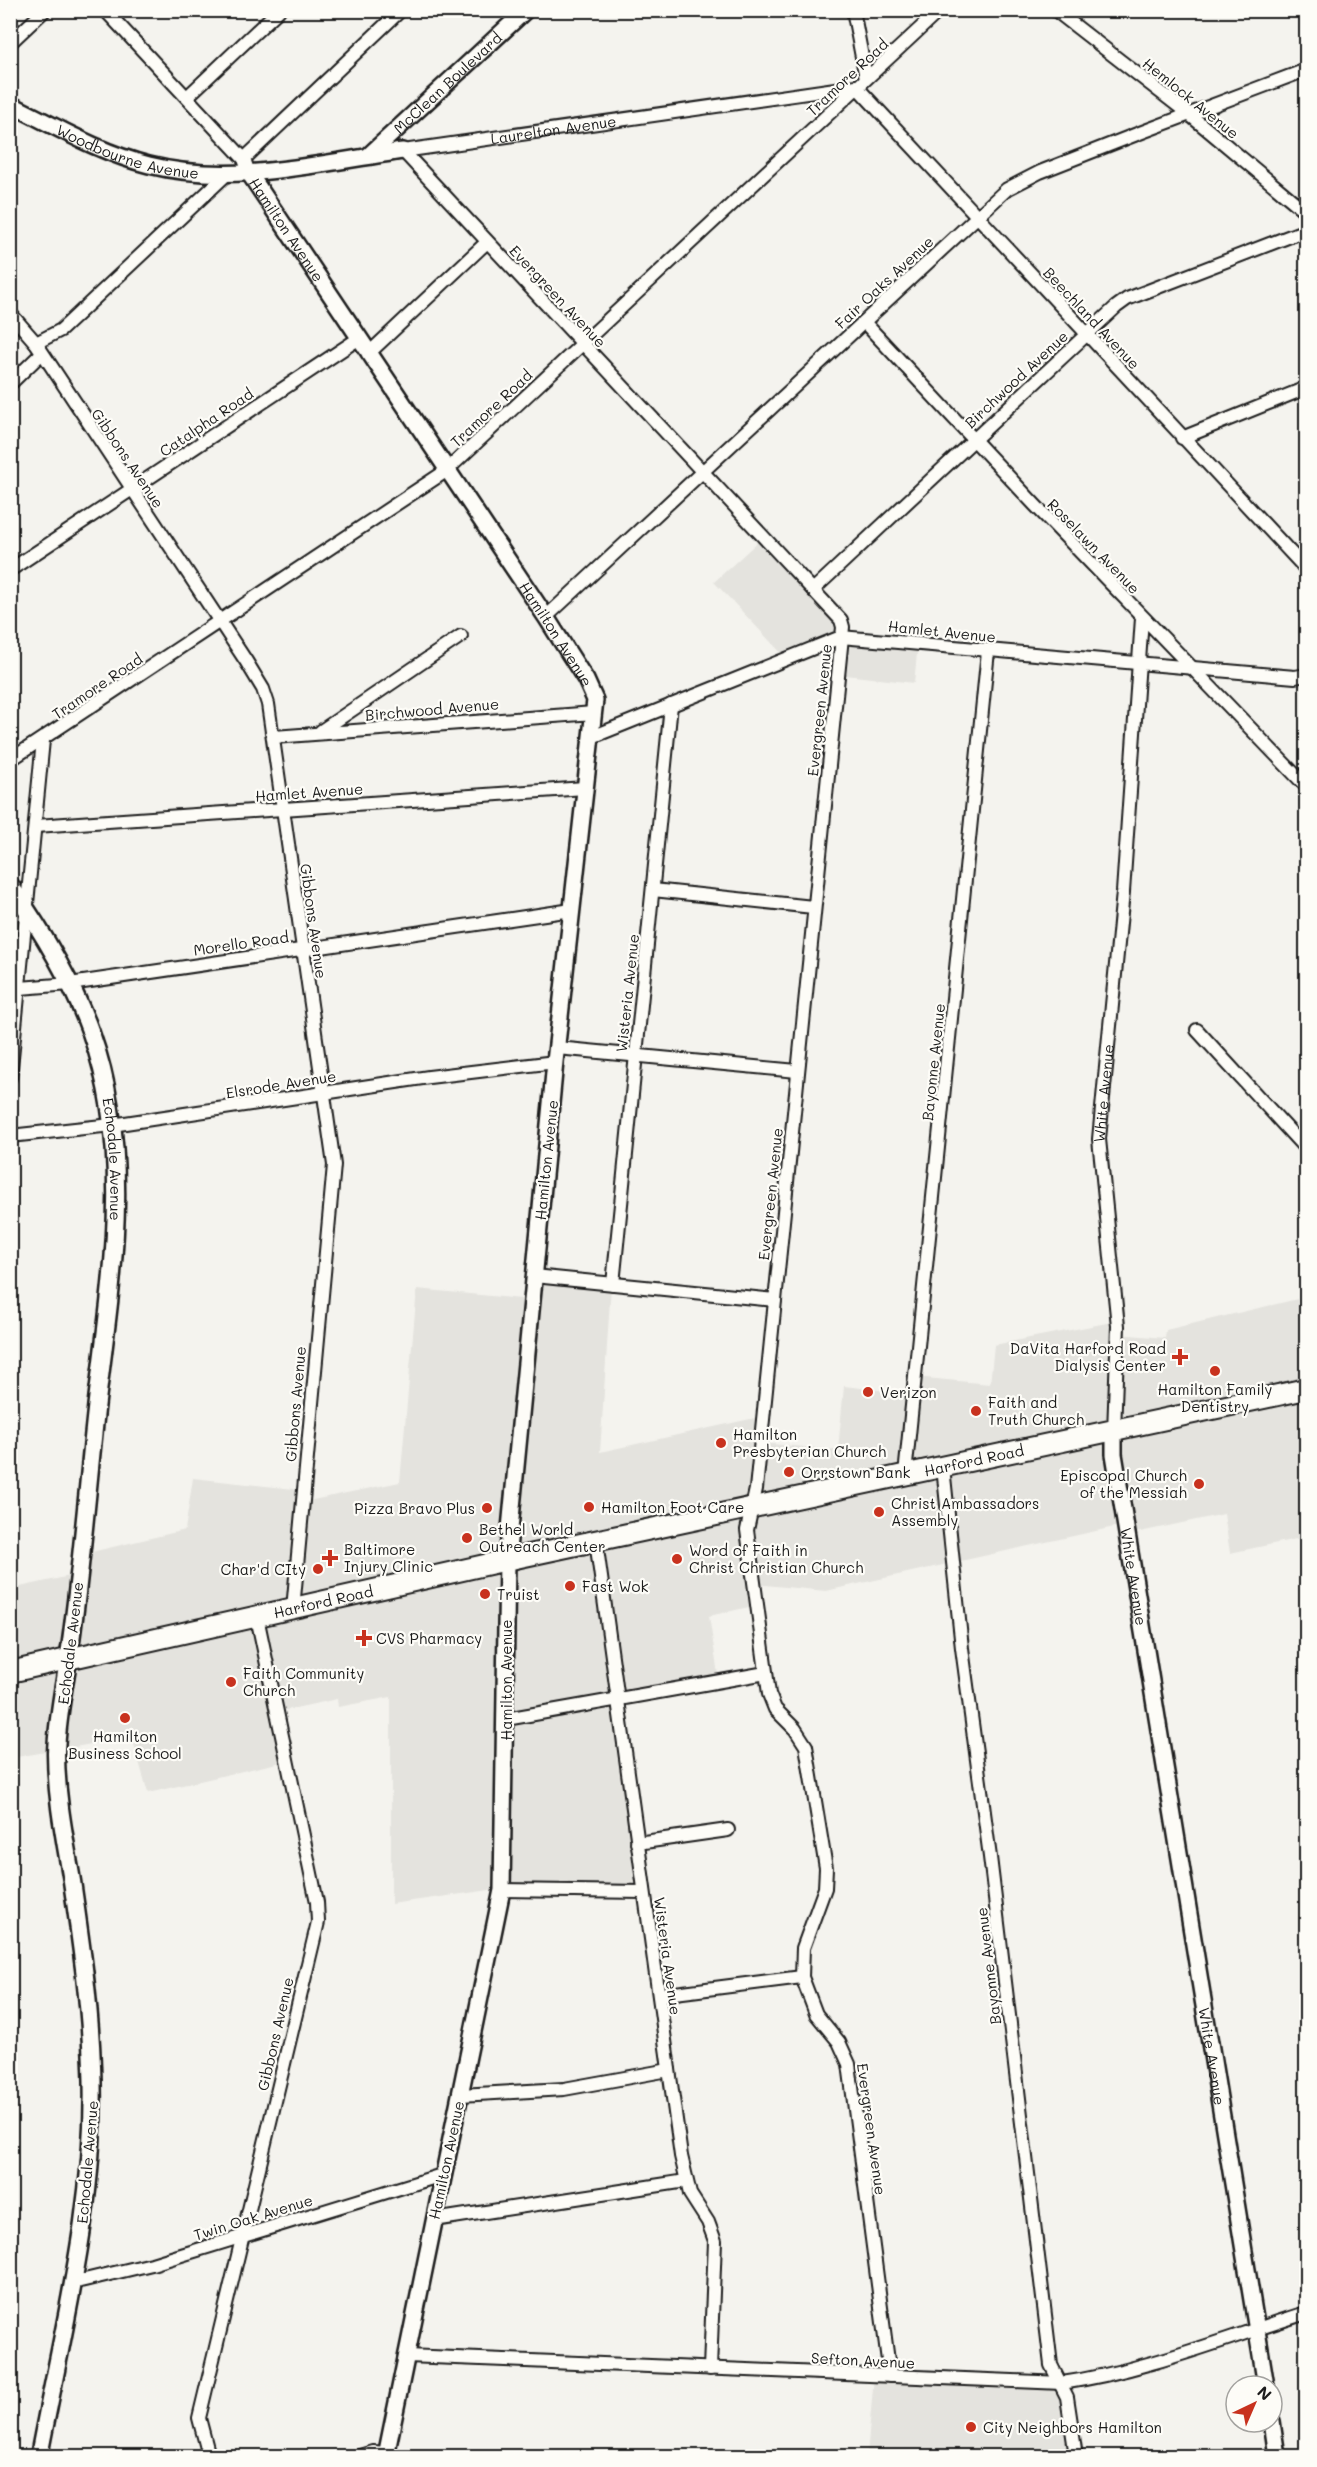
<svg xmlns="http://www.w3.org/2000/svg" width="1317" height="2467" viewBox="0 0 1317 2467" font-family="Mali,sans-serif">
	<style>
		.built { fill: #e4e3de }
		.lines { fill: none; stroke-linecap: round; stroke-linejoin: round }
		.minor-casing { stroke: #1c1c1c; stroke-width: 16 }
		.tertiary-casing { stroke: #1c1c1c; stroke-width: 20 }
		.secondary-casing { stroke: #1c1c1c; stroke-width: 21 }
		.primary-casing { stroke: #1c1c1c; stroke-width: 24 }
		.minor { stroke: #fdfcf7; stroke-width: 12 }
		.tertiary { stroke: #fdfcf7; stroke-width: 15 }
		.secondary { stroke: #fdfcf7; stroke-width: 16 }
		.primary { stroke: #fdfcf7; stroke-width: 20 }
		.poi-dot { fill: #c8321e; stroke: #fdfcf7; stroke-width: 2 }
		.labels { text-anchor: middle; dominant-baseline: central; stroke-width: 4.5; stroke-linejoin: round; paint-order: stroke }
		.street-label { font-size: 15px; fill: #1c1c1c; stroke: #fdfcf7 }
		.poi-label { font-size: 15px; fill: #1c1c1c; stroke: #fdfcf7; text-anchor: start }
	</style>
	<rect width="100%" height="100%" fill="#f4f3ee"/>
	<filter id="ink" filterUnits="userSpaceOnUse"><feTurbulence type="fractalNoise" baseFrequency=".0167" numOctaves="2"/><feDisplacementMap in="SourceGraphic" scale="12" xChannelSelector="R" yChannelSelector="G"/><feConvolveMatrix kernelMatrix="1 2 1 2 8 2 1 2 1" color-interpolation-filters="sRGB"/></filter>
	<g filter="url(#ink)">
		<g class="built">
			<polygon points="763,537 842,624 858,639 918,644 914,683 837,674 841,641 788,660 714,582"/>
			<polygon points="535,1276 611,1285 600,1452 764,1416 761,1443 838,1450 844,1386 913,1394 915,1377 990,1384 994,1345 1117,1321 1118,1334 1165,1338 1166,1330 1306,1297 1306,1537 1230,1553 1224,1514 1126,1535 1123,1525 826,1591 755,1584 758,1605 709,1616 719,1681 617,1698 645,1898 503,1898 504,1888 391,1904 391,1697 338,1707 337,1699 277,1712 286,1761 148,1793 132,1737 11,1758 11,1594 19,1594 20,1587 79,1574 83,1554 185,1530 193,1478 303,1490 303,1502 400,1482 417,1289 532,1300"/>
			<polygon points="874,2376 1062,2383 1076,2456 867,2456"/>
		</g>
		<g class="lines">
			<defs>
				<g id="minor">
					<polyline points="105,10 244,159 249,173"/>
					<polyline points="853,10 866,78"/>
					<polyline points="1055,10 1190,115 1306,212"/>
					<polyline points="10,43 45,10"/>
					<polyline points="187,97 279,10"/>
					<polyline points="403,151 813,590 841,620 843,627 756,1489 747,1530 769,1694 775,1709 795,1729 806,1746 826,1868 825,1888 803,1948 802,1977 816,2014 839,2042 849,2064 890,2376"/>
					<path id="s1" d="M403,151l453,-65 450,483"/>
					<polyline points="244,159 401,10"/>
					<polyline points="10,313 36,343 246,661 263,689 268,704 334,1165 293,1609"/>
					<polyline points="864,322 1035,505 1306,786"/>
					<polyline points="36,343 61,330 227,174"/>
					<polyline points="368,354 487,242"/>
					<polyline points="10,384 41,354"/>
					<polyline points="1182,438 1306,388"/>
					<polyline points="10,570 358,339"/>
					<polyline points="813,590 1116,307 1127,299 1306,230"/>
					<polyline points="546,617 1007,189 1040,172 1137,134 1306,70"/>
					<polyline points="321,731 461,636"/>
					<polyline points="274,737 594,713"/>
					<polyline points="592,737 841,637 1295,677 1306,675"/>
					<polyline points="10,760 446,471 940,10"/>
					<polyline points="36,826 585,788"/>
					<polyline points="653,890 813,907"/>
					<polyline points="20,988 70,984 572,910"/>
					<polyline points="1197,1030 1306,1149"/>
					<polyline points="557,1048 797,1071"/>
					<polyline points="10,1078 43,740"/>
					<polyline points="10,1136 112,1125 429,1077 555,1062"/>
					<polyline points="534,1276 775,1300"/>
					<polyline points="613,1284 671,705"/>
					<path id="s2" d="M1114,1431l4,-105 -19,-187 24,-247 19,-274"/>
					<polyline points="943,1467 962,1648 990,1857 1051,2365 1067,2397 1076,2456"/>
					<polyline points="905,1475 988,651"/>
					<polyline points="596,1541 681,2156 690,2194 708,2222 715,2241 710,2369"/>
					<polyline points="506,1719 766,1673"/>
					<polyline points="637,1843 728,1830"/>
					<polyline points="502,1890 644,1892"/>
					<polyline points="659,1995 802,1977"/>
					<polyline points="460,2095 564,2089 669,2070"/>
					<polyline points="434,2220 686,2181"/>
					<polyline points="72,2283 152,2264 442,2175"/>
					<path d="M407,2356l655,27c83,-12 164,-45 244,-70"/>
					<polyline points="209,2456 199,2418 318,1922 317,1902 257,1617"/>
					<polyline points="360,2456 373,2452 387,2453"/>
				</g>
				<g id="tertiary">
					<path id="s3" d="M10,104c45,22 90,49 139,61 83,21 171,-2 254,-14"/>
					<path id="s4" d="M368,156l158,-146"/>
					<path id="s5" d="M249,173l297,444 40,63 9,20 -40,362 -48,498 -5,330 -116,566"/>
					<path id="s6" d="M1114,1431v23l152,932"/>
					<polyline points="1272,2422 1277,2456"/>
				</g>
				<g id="secondary">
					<path id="s7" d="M10,885c32,46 62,95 81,148 43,120 21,245 6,368 -9,80 -15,160 -26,240 -5,37 -14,75 -15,112 0,43 9,87 16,128 9,62 18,123 20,185 6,131 -29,262 -53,390"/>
				</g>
				<g id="primary">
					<path id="s8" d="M10,1672l510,-115 786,-168"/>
				</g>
			</defs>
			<use href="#minor" class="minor-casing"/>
			<use href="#tertiary" class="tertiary-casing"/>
			<use href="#secondary" class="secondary-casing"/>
			<use href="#primary" class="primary-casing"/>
			<use href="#minor" class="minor"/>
			<use href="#tertiary" class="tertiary"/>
			<use href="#secondary" class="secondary"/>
			<use href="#primary" class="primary"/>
		</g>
	</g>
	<g class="poi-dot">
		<path d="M1177 1348h6v6h6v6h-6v6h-6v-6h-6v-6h6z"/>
		<circle cx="1215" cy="1371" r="6"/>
		<circle cx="868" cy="1392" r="6"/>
		<circle cx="976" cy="1411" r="6"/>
		<circle cx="721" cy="1443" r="6"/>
		<circle cx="789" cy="1472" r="6"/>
		<circle cx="1199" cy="1484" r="6"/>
		<circle cx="589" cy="1507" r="6"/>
		<circle cx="487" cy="1508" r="6"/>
		<circle cx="879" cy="1512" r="6"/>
		<circle cx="467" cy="1538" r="6"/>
		<path d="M327 1549h6v6h6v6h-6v6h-6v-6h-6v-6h6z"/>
		<circle cx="677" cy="1559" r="6"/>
		<circle cx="318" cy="1569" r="6"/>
		<circle cx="570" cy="1586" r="6"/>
		<circle cx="485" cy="1594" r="6"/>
		<path d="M361 1629h6v6h6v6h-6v6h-6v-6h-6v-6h6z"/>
		<circle cx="231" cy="1682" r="6"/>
		<circle cx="125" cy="1718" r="6"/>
		<circle cx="971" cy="2427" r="6"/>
	</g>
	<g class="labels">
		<g class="street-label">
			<text transform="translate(847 77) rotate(-43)">Tramore Road</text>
			<text stroke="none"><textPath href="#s4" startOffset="108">McClean Boulevard</textPath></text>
			<text transform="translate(1191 98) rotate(39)">Hemlock Avenue</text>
			<text stroke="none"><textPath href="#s1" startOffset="152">Laurelton Avenue</textPath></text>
			<text stroke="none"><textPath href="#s3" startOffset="128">Woodbourne Avenue</textPath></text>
			<text stroke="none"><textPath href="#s5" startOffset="68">Hamilton Avenue</textPath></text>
			<text transform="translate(884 282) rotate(-43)">Fair Oaks Avenue</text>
			<text transform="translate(558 296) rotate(47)">Evergreen Avenue</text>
			<text transform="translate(1092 318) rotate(47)">Beechland Avenue</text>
			<text transform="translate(1016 379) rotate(-43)">Birchwood Avenue</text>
			<text transform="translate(491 408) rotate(-43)">Tramore Road</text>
			<text transform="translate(206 422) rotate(-34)">Catalpha Road</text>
			<text transform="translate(128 458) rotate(56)">Gibbons Avenue</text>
			<text transform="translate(1094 546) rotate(46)">Roselawn Avenue</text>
			<text transform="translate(942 631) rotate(6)">Hamlet Avenue</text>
			<text stroke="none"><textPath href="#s5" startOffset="554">Hamilton Avenue</textPath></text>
			<text transform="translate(97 686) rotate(-34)">Tramore Road</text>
			<text transform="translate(432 709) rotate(-5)">Birchwood Avenue</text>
			<text transform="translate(819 710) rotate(-84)">Evergreen Avenue</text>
			<text transform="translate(309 792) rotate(-4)">Hamlet Avenue</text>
			<text transform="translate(314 921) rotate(82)">Gibbons Avenue</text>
			<text transform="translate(241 943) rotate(-8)">Morello Road</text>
			<text transform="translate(627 993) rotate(-84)">Wisteria Avenue</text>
			<text transform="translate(933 1062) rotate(-84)">Bayonne Avenue</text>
			<text transform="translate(281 1084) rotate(-9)">Elsrode Avenue</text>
			<text stroke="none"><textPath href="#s2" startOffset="339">White Avenue</textPath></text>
			<text stroke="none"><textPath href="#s7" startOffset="298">Echodale Avenue</textPath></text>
			<text transform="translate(546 1160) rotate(-84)">Hamilton Avenue</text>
			<text transform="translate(770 1194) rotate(-84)">Evergreen Avenue</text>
			<text transform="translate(295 1404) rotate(-85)">Gibbons Avenue</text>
			<text stroke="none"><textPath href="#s8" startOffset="987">Harford Road</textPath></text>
			<text stroke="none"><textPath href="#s6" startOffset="147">White Avenue</textPath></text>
			<text stroke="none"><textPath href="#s8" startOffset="321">Harford Road</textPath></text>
			<text transform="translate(70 1643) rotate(-83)">Echodale Avenue</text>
			<text transform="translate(506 1680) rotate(-90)">Hamilton Avenue</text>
			<text transform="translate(668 1956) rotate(82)">Wisteria Avenue</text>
			<text transform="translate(988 1966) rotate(-97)">Bayonne Avenue</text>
			<text transform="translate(275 2034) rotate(-77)">Gibbons Avenue</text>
			<text stroke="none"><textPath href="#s6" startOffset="633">White Avenue</textPath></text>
			<text transform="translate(872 2129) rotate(82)">Evergreen Avenue</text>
			<text transform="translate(446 2160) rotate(-78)">Hamilton Avenue</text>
			<text transform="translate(87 2162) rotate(-85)">Echodale Avenue</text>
			<text transform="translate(253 2217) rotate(-17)">Twin Oak Avenue</text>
			<text transform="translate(863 2360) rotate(3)">Sefton Avenue</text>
		</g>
		<g class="poi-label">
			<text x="1166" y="1348" text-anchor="end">DaVita Harford Road<tspan x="1166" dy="17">Dialysis Center</tspan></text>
			<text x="1215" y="1389" text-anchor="middle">Hamilton Family<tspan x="1215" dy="17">Dentistry</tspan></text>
			<text x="880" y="1392">Verizon</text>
			<text x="988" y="1402">Faith and<tspan x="988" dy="17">Truth Church</tspan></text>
			<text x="733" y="1434">Hamilton<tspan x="733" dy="17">Presbyterian Church</tspan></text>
			<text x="801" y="1472">Orrstown Bank</text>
			<text x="1187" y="1475" text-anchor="end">Episcopal Church<tspan x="1187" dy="17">of the Messiah</tspan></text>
			<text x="891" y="1503">Christ Ambassadors<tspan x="891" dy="17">Assembly</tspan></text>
			<text x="601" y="1507">Hamilton Foot Care</text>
			<text x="475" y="1508" text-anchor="end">Pizza Bravo Plus</text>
			<text x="479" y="1529">Bethel World<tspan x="479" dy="17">Outreach Center</tspan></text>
			<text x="344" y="1549">Baltimore<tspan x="344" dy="17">Injury Clinic</tspan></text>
			<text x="689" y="1550">Word of Faith in<tspan x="689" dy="17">Christ Christian Church</tspan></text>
			<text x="306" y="1569" text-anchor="end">Char'd CIty</text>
			<text x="582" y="1586">Fast Wok</text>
			<text x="497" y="1594">Truist</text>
			<text x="376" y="1638">CVS Pharmacy</text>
			<text x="243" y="1673">Faith Community<tspan x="243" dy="17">Church</tspan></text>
			<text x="125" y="1736" text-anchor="middle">Hamilton<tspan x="125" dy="17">Business School</tspan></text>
			<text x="983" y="2427">City Neighbors Hamilton</text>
		</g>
	</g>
	<rect width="1317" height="2467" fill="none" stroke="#fdfcf7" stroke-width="36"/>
	<rect x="18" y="18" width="1281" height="2431" fill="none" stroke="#1c1c1c" stroke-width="2" filter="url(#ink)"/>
	<g transform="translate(1254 2404) rotate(44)"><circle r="28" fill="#fdfcf7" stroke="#a3a29f" stroke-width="1.5"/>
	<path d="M0-4.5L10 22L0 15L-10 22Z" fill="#c8321e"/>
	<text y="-9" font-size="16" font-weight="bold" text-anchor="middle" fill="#1c1c1c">N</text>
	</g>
</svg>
